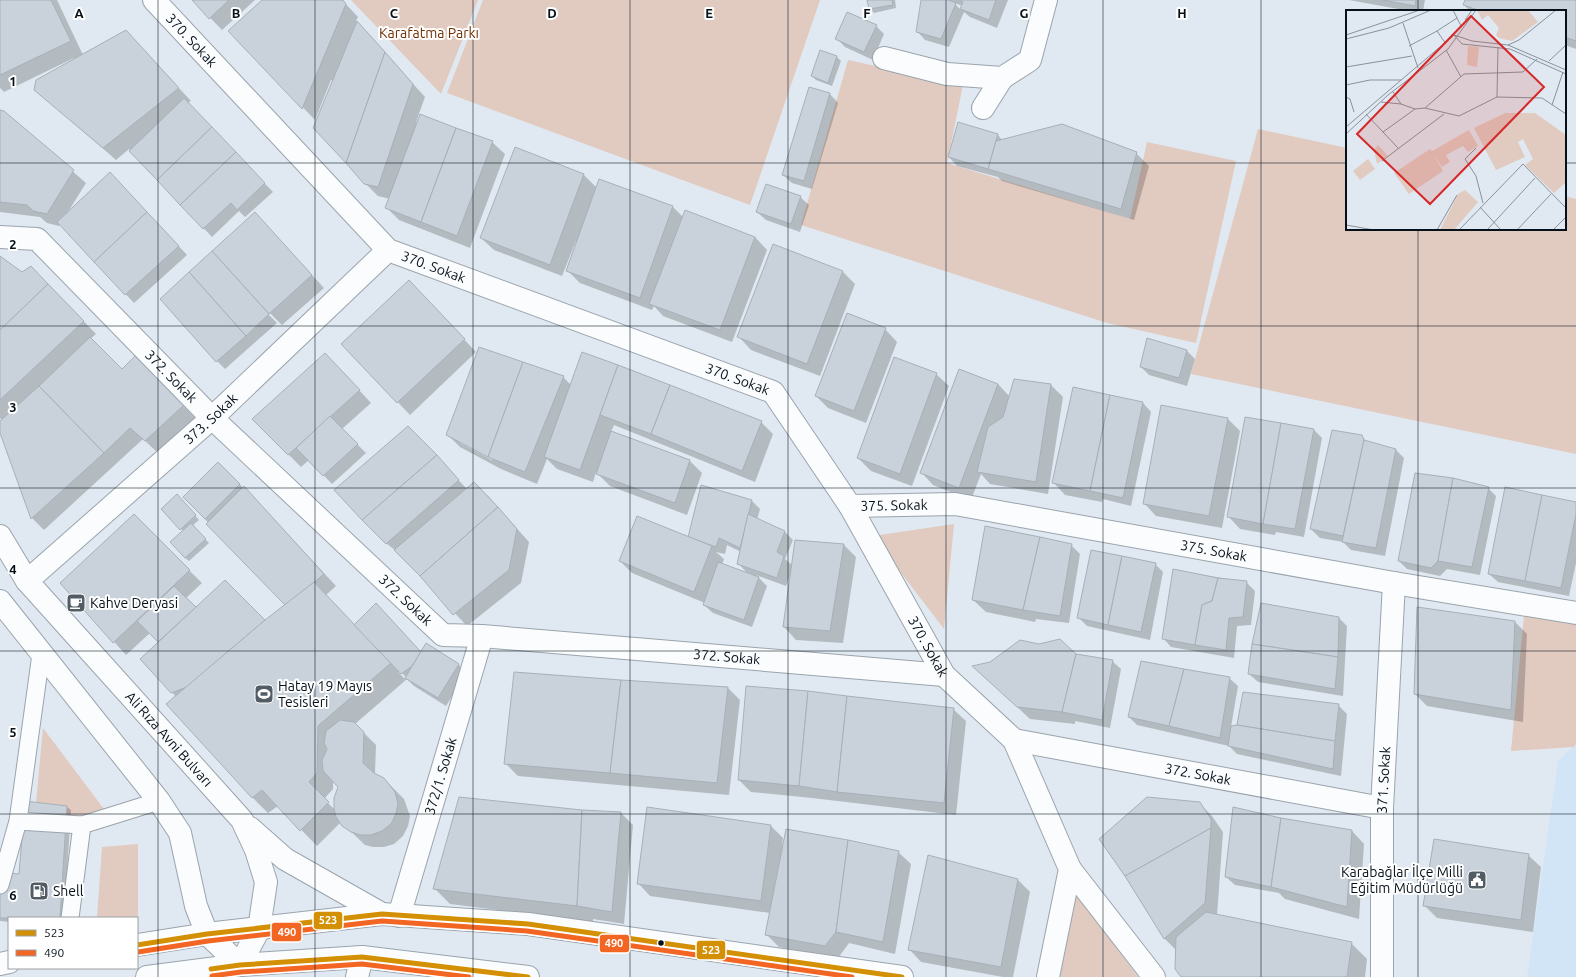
<svg xmlns="http://www.w3.org/2000/svg" width="1576" height="977" viewBox="0 0 1576 977" font-family="Ubuntu,sans-serif">
	<style>
		.built { fill: #d2e5f6 }
		.green { fill: #e1cac0 }
		.shadow { fill: #0003; fill-rule: evenodd }
		.building { fill: #c9d2db; stroke: #a7b0b8 }
		.lines { fill: none; stroke-linecap: round; stroke-linejoin: round }
		.service-casing { stroke: #9ba4ad; stroke-width: 19 }
		.minor-casing { stroke: #9ba4ad; stroke-width: 24 }
		.secondary-casing { stroke: #9ba4ad; stroke-width: 24 }
		.service { stroke: #fafcfd; stroke-width: 17 }
		.minor { stroke: #fafcfd; stroke-width: 22 }
		.secondary { stroke: #fafcfd; stroke-width: 22 }
		.bus-1-casing { stroke: #fff; stroke-width: 8 }
		.bus-2-casing { stroke: #fff; stroke-width: 8 }
		.bus-1 { stroke: #d39004; stroke-width: 5 }
		.bus-2 { stroke: #f26522; stroke-width: 5 }
		.grid { fill: none; stroke: #061019; stroke-width: 1; stroke-opacity: 0.55 }
		.bus-dot { fill: #061019; stroke: #fff; stroke-width: 1.5 }
		.labels { text-anchor: middle; dominant-baseline: central; stroke-width: 4; stroke-linejoin: round; paint-order: stroke }
		.park-label { font-size: 14px; fill: #732e00; stroke: #fff }
		.street-label { font-size: 14px; fill: #061019; stroke: #fff }
		.poi-label { font-size: 14px; fill: #061019; stroke: #fff; text-anchor: start }
		.inset-road { fill: none; stroke: #89929b; stroke-width: 1 }
		.view { fill: #d62828; fill-opacity: 0.15; stroke: #d62828; stroke-width: 2 }
		.inset-edge { fill: none; stroke: #061019; stroke-width: 2 }
		.grid-label { font-size: 13px; text-anchor: middle; font-weight: bold; fill: #061019; stroke: #fff; stroke-width: 4; stroke-linejoin: round; paint-order: stroke }
		.line-badge { stroke: #fff; stroke-width: 1.5 }
		.badge-label { font-size: 11px; text-anchor: middle; font-weight: bold; fill: #fff }
	</style>
	<rect width="100%" height="100%" fill="#e0e9f1"/>
	<polygon class="built" points="1576,744 1576,977 1527,977 1558,761"/>
	<g class="green">
		<polygon points="351,0 478,0 441,94"/>
		<polygon points="483,0 820,0 750,205 447,93"/>
		<polygon points="848,60 963,85 947,163 1130,219 1147,142 1236,161 1196,343 1107,323 801,225"/>
		<polygon points="1258,129 1347,148 1347,229 1565,229 1565,196 1576,199 1576,454 1191,374"/>
		<polygon points="954,524 944,629 873,536"/>
		<polygon points="1524,616 1576,623 1576,744 1574,747 1511,751"/>
		<polygon points="43,728 110,817 35,814"/>
		<polygon points="138,844 138,934 137,934 137,918 97,918 102,847"/>
		<polygon points="1072,887 1138,977 1055,977"/>
	</g>
	<g class="shadow">
		<polygon points="0,0 57,0 83,55 138,44 191,101 187,103 273,192 245,217 239,211 212,237 129,149 116,160 35,89 75,60 74,58 4,92 0,88"/>
		<polygon points="193,0 255,0 222,30"/>
		<polygon points="263,0 342,0 358,17 356,21 425,97 416,122 492,142 505,154 470,248 399,220 387,208 390,199 378,196 365,183 333,81 331,80 315,120 230,31"/>
		<polygon points="869,0 895,0 896,8 874,13 870,9"/>
		<path d="M922,0h24l4,2 -2,-2h60l-11,28 -27,-11 -6,-5 -15,35 -24,-7 -8,-9zM954,3l9,3 -2,4z"/>
		<polygon points="1349,0 1425,0 1423,11 1409,11"/>
		<polygon points="1466,0 1576,0 1576,49 1565,45 1565,11 1470,11 1464,5"/>
		<polygon points="876,26 884,34 873,60 845,47 836,38"/>
		<polygon points="821,51 837,57 841,61 832,86 816,80 812,76"/>
		<polygon points="810,88 830,94 838,103 812,189 792,183 783,175"/>
		<polygon points="0,111 4,112 86,183 68,212 159,225 187,255 134,303 60,224 59,226 47,223 40,217 0,212"/>
		<polygon points="959,123 998,135 1003,141 1136,153 1149,166 1134,220 1002,181 998,177 957,166 949,157"/>
		<polygon points="515,148 584,175 597,188 600,180 673,207 683,217 755,237 767,250 732,342 663,316 654,306 652,310 580,283 567,270 577,242 576,241 562,276 494,250 481,238"/>
		<polygon points="800,197 809,205 800,232 766,220 757,212"/>
		<polygon points="267,226 324,288 282,325 270,313 267,313 277,323 225,369 217,361"/>
		<polygon points="0,257 22,273 43,279 96,334 90,339 122,371 135,357 195,418 158,453 143,439 44,530 32,518 0,430 0,422 2,420 0,418"/>
		<polygon points="843,272 855,284 820,376 751,350 739,337"/>
		<polygon points="421,294 476,352 410,415 343,344"/>
		<polygon points="885,329 897,342 866,423 828,408 816,396"/>
		<polygon points="1186,350 1195,359 1187,386 1149,375 1141,367"/>
		<path d="M582,353l179,69 12,12 -18,48 -141,-57 -3,7 79,29 12,12 -15,42 -77,-29 -14,-14 -3,10 -36,-13 -10,-10 -10,25 -36,-15 -41,-22 -12,-12 115,-58 8,8zM460,441l33,17 -1,2 -32,-17z"/>
		<polygon points="337,366 371,403 342,429 366,453 332,484 309,460 301,467 253,419"/>
		<polygon points="936,374 949,386 912,486 871,471 858,458"/>
		<polygon points="998,384 1010,397 1051,385 1063,397 1048,494 990,484 981,474 971,500 933,485 921,472"/>
		<polygon points="1073,388 1143,403 1151,412 1131,506 1103,499 1102,502 1065,495 1053,482"/>
		<polygon points="1227,418 1240,431 1222,528 1156,516 1144,503"/>
		<polygon points="408,428 467,489 487,495 529,542 521,583 467,626 396,551 386,543"/>
		<polygon points="1314,430 1322,438 1304,537 1276,532 1275,535 1240,529 1228,516"/>
		<polygon points="1361,436 1367,442 1396,450 1404,458 1385,556 1351,550 1343,542 1320,538 1311,529"/>
		<path d="M218,463l38,37 80,86 -10,9 29,31 67,27 36,11 8,9 -20,33 -32,-20 -7,-7 -52,45 21,21 -1,29 9,5 20,20 6,17 -2,10 -5,10 -9,8 -10,3h-11l-8,-2 -24,-23 -24,24 -39,-40 -10,7 -16,-16 -80,-105 -12,-50 -10,-9 -24,22 -65,-72 73,-67 68,67 -16,15 10,11 69,13 21,-17 -102,-108zM400,671l6,6 -1,2 -7,-7zM333,780l6,7 -4,23 -11,-11 9,-10z"/>
		<polygon points="1488,488 1496,496 1480,575 1447,569 1440,576 1407,569 1399,561"/>
		<polygon points="181,499 199,520 192,526 209,543 189,561 185,558 183,531 162,509"/>
		<path d="M752,501l8,8 -3,11 27,11 9,9 -8,19 7,6 52,-20 12,12 -13,86 -47,-3 -12,-13 7,-55 -5,14 -30,-11 11,11 -15,41 -39,-14 -9,-8 1,-2 -73,-30 -12,-12 69,-23zM727,545l14,7 -3,11 10,11 -26,-9 2,-6 -8,-7 9,2z"/>
		<polygon points="1576,503 1576,563 1569,596 1498,582 1489,574"/>
		<polygon points="1071,545 1080,554 1069,623 1036,619 1035,622 986,612 973,600"/>
		<polygon points="1155,564 1163,572 1150,640 1087,626 1078,617"/>
		<polygon points="1174,570 1246,582 1255,591 1251,625 1237,626 1234,658 1171,647 1163,638"/>
		<polygon points="1338,617 1347,626 1343,696 1258,682 1249,674"/>
		<polygon points="1515,622 1527,634 1523,722 1427,706 1415,694"/>
		<polygon points="1076,655 1112,661 1121,669 1110,728 1075,721 1075,724 1030,719 986,678"/>
		<polygon points="1229,678 1238,686 1231,727 1338,705 1347,714 1341,776 1237,754 1229,746 1137,725 1129,717"/>
		<polygon points="728,688 740,700 729,795 518,776 505,763"/>
		<polygon points="953,709 966,721 956,815 812,798 751,792 739,780"/>
		<polygon points="26,802 67,807 71,810 64,918 9,918 9,922 0,921 0,849 9,857 4,874 19,875"/>
		<polygon points="1199,803 1212,816 1223,832 1217,916 1351,943 1367,959 1365,977 1182,977 1176,950 1164,938 1101,839"/>
		<polygon points="582,811 621,813 633,825 624,924 593,919 593,922 450,904 434,888"/>
		<polygon points="1280,818 1352,831 1364,844 1359,919 1285,899 1279,893 1235,885 1226,877"/>
		<polygon points="771,826 783,838 782,846 898,852 911,864 895,954 849,943 838,958 779,947 766,934 770,913 650,896 638,883"/>
		<polygon points="1528,855 1541,867 1533,932 1437,918 1424,905"/>
		<polygon points="1018,880 1030,892 1013,977 1003,977 921,962 909,949"/>
	</g>
	<g class="building">
		<polygon points="0,0 51,0 71,41 0,75"/>
		<polygon points="192,0 229,0 209,19"/>
		<polygon points="262,0 343,0 346,4 302,109 228,31"/>
		<polygon points="867,0 892,0 893,5 869,9"/>
		<polygon points="921,0 948,0 956,3 941,39 916,32"/>
		<polygon points="959,0 996,0 989,20 960,9 963,2"/>
		<polygon points="1383,0 1416,0 1415,6"/>
		<polygon points="1465,0 1576,0 1576,41 1565,37 1565,11 1481,11 1463,5"/>
		<polygon points="847,12 877,25 864,52 835,39"/>
		<polygon points="357,21 385,52 346,163 313,128"/>
		<polygon points="126,30 179,88 103,148 34,90 36,80"/>
		<polygon points="820,50 837,56 828,83 811,76"/>
		<polygon points="385,52 413,84 378,187 364,184 346,163"/>
		<polygon points="809,87 830,93 804,181 782,175"/>
		<polygon points="184,98 212,127 157,180 129,151"/>
		<polygon points="0,110 4,111 74,170 47,214 33,211 27,205 0,202"/>
		<polygon points="420,114 456,128 421,222 385,208"/>
		<polygon points="958,122 998,134 988,169 948,157"/>
		<polygon points="1062,124 1137,152 1121,209 988,169 996,141"/>
		<polygon points="212,127 236,152 180,205 157,180"/>
		<polygon points="456,128 493,141 457,236 421,222"/>
		<polygon points="515,147 584,174 550,265 480,238"/>
		<polygon points="236,152 265,183 237,210 231,203 203,229 180,205"/>
		<polygon points="110,172 147,212 94,262 57,222"/>
		<polygon points="599,179 673,206 640,298 566,271"/>
		<polygon points="766,184 801,196 791,224 756,212"/>
		<polygon points="685,210 755,237 720,330 649,304"/>
		<polygon points="147,212 179,246 125,295 94,262"/>
		<polygon points="255,212 312,275 269,314 212,251"/>
		<polygon points="773,244 843,271 807,364 737,337"/>
		<polygon points="212,251 269,314 246,336 189,272"/>
		<polygon points="0,256 22,272 31,266 48,284 0,330"/>
		<polygon points="189,272 246,336 216,362 160,299"/>
		<polygon points="409,280 465,339 397,403 341,344"/>
		<polygon points="48,284 84,321 0,400 0,330"/>
		<polygon points="847,313 886,328 854,411 815,396"/>
		<polygon points="90,337 122,369 135,356 184,405 145,441 130,428 104,453 39,386"/>
		<polygon points="1147,338 1187,350 1179,378 1140,367"/>
		<polygon points="479,347 523,362 488,457 446,435"/>
		<polygon points="582,352 618,365 580,470 544,457"/>
		<polygon points="325,353 360,390 288,455 252,419"/>
		<polygon points="894,357 937,373 900,474 857,458"/>
		<polygon points="523,362 564,376 525,472 488,457"/>
		<polygon points="618,365 670,385 651,434 600,415"/>
		<polygon points="959,369 998,384 959,488 920,473"/>
		<polygon points="1014,379 1051,384 1036,482 977,472 988,427 1003,417"/>
		<polygon points="670,385 762,421 742,471 651,434"/>
		<polygon points="39,386 104,453 31,519 0,433 0,421"/>
		<polygon points="1073,387 1110,395 1090,491 1052,483"/>
		<polygon points="1110,395 1143,402 1123,498 1090,491"/>
		<polygon points="1161,405 1228,418 1209,516 1143,504"/>
		<polygon points="330,416 358,444 323,476 296,448"/>
		<polygon points="1245,417 1281,423 1263,524 1227,517"/>
		<polygon points="1281,423 1314,429 1295,529 1263,524"/>
		<polygon points="408,426 437,455 362,520 334,490"/>
		<polygon points="1332,430 1362,435 1364,440 1343,536 1310,529"/>
		<polygon points="611,431 690,460 675,503 596,474"/>
		<polygon points="1364,440 1396,449 1376,548 1342,542"/>
		<polygon points="437,455 459,480 386,544 362,520"/>
		<polygon points="218,462 240,484 205,519 183,497"/>
		<polygon points="1415,473 1453,478 1438,561 1431,568 1398,561"/>
		<polygon points="1453,478 1489,487 1472,567 1438,561"/>
		<polygon points="474,482 498,507 420,576 394,550"/>
		<polygon points="701,485 752,500 740,548 719,538 716,547 688,537"/>
		<polygon points="244,486 324,574 286,606 206,524"/>
		<polygon points="1505,487 1542,495 1525,581 1488,574"/>
		<polygon points="177,494 196,515 180,530 161,509"/>
		<polygon points="1542,495 1576,502 1576,514 1561,588 1525,581"/>
		<polygon points="498,507 517,529 509,570 453,615 420,576"/>
		<polygon points="134,514 190,570 113,643 60,583"/>
		<polygon points="748,514 785,531 777,552 784,556 777,578 737,564"/>
		<polygon points="637,516 712,546 694,592 619,561"/>
		<polygon points="191,523 206,539 185,558 170,542"/>
		<polygon points="985,526 1040,537 1023,610 972,600"/>
		<polygon points="1040,537 1072,544 1060,616 1023,610"/>
		<polygon points="795,540 844,544 830,631 783,627"/>
		<polygon points="1091,550 1122,556 1108,625 1077,618"/>
		<polygon points="1122,556 1156,563 1141,632 1108,625"/>
		<polygon points="718,562 759,577 744,620 703,605"/>
		<polygon points="1173,569 1218,578 1212,601 1202,605 1195,645 1162,639"/>
		<polygon points="1218,578 1247,581 1243,617 1229,618 1226,650 1195,645 1202,605 1212,601"/>
		<polygon points="225,580 265,620 187,687 171,693 140,659"/>
		<polygon points="314,582 391,663 318,726 317,773 309,782 329,802 300,831 262,790 252,798 166,704 265,620"/>
		<polygon points="174,586 196,607 158,642 137,621"/>
		<polygon points="376,603 421,652 412,666 401,674 354,625"/>
		<polygon points="1261,603 1339,617 1338,657 1252,644"/>
		<polygon points="1417,607 1515,621 1511,710 1414,694"/>
		<polygon points="1060,639 1076,654 1062,712 1017,707 972,666 990,662 1020,640 1039,644"/>
		<polygon points="426,643 459,664 438,698 405,678"/>
		<polygon points="1252,644 1338,657 1335,689 1248,674"/>
		<polygon points="1076,654 1113,660 1102,720 1062,712"/>
		<polygon points="1141,661 1184,669 1169,726 1128,717"/>
		<polygon points="1184,669 1230,677 1220,738 1169,726"/>
		<polygon points="514,672 621,680 610,773 504,764"/>
		<polygon points="621,680 728,687 717,783 610,773"/>
		<polygon points="746,686 808,691 799,786 738,780"/>
		<polygon points="808,691 847,696 837,792 799,786"/>
		<polygon points="1243,692 1339,704 1335,741 1237,725"/>
		<polygon points="847,696 954,708 944,803 837,792"/>
		<polygon points="340,720 354,722 364,732 363,763 374,773 384,778 395,792 398,803 396,814 391,824 382,831 371,835 360,835 351,832 342,826 336,817 334,809 334,798 338,787 323,771 322,760 327,749 324,743 326,731"/>
		<polygon points="1237,725 1335,741 1333,769 1228,746 1231,726"/>
		<polygon points="459,797 582,810 577,906 433,889"/>
		<polygon points="1147,797 1200,802 1211,819 1211,828 1125,876 1099,839"/>
		<polygon points="25,801 67,806 60,918 0,918 0,872 19,874"/>
		<polygon points="647,807 771,825 761,901 637,884"/>
		<polygon points="1233,807 1281,818 1271,887 1225,877"/>
		<polygon points="582,810 621,812 612,912 577,906"/>
		<polygon points="1281,818 1352,830 1347,907 1271,887"/>
		<polygon points="1211,828 1205,903 1164,939 1125,876"/>
		<polygon points="786,829 848,840 836,932 825,946 765,935"/>
		<polygon points="1434,839 1529,854 1521,920 1423,906"/>
		<polygon points="848,840 899,851 883,942 836,932"/>
		<polygon points="928,855 1018,879 1001,967 908,950"/>
		<polygon points="1206,912 1352,942 1347,977 1181,977 1175,969 1176,937"/>
	</g>
	<g class="lines">
		<defs>
			<g id="service">
				<polyline points="18,821 82,825"/>
				<polyline points="0,885 18,821 41,654"/>
				<polyline points="70,918 82,825 159,801"/>
			</g>
			<g id="minor">
				<path id="s1" d="M154,0l234,250 385,142 77,114 94,169 70,65 56,129 -22,108"/>
				<polyline points="884,58 947,74 1002,78 1030,60 1046,0"/>
				<polyline points="983,108 1002,78"/>
				<path id="s2" d="M0,237l37,2 175,179 231,217 39,1 462,39"/>
				<path id="s3" d="M850,506l105,-2 439,79 182,30"/>
				<path id="s4" d="M27,581l185,-163 176,-168"/>
				<path id="s5" d="M1014,740l368,68"/>
				<polyline points="1070,869 1154,977"/>
				<path id="s6" d="M399,916l83,-280"/>
				<polyline points="357,977 362,957"/>
				<path id="s7" d="M1382,977v-169l12,-225"/>
			</g>
			<g id="secondary">
				<path id="s8" d="M0,536l27,45 215,239 14,30 10,32 -7,47 -19,36 -33,-31 -11,-28 -16,-73 -21,-32 -159,-200"/>
				<polyline points="250,828 285,859 382,914"/>
				<polyline points="137,945 207,934 382,914 528,924 902,977"/>
				<polyline points="0,964 9,962"/>
				<polyline points="147,977 240,965 362,957 528,977"/>
			</g>
		</defs>
		<use href="#service" class="service-casing"/>
		<use href="#minor" class="minor-casing"/>
		<use href="#secondary" class="secondary-casing"/>
		<use href="#service" class="service"/>
		<use href="#minor" class="minor"/>
		<use href="#secondary" class="secondary"/>
		<defs>
			<g id="bus-1">
				<polyline points="137,945 207,934 382,914 528,924 902,977"/>
				<polyline points="211,969 240,965 362,957 528,977"/>
			</g>
			<g id="bus-2">
				<polyline points="138,952 208,941 382,921 527,931 852,977"/>
				<polyline points="212,976 241,972 362,964 469,977"/>
			</g>
		</defs>
		<use href="#bus-1" class="bus-1-casing"/>
		<use href="#bus-2" class="bus-2-casing"/>
		<use href="#bus-1" class="bus-1"/>
		<use href="#bus-2" class="bus-2"/>
	</g>
	<path class="grid" d="M158,0v977M315,0v977M473,0v977M630,0v977M788,0v977M946,0v977M1103,0v977M1261,0v977M1418,0v11M0,163h1347M1565,163h11M1418,229v748M0,326h1576M0,488h1576M0,651h1576M0,814h1576"/>
	<defs>
		<symbol id="cafe-square" viewBox="-11 -11 22 22"><rect x="-9" y="-9" width="18" height="18" rx="4" fill="#525c65" stroke="#fff"/><path d="M-5.5-4.5H6V0H3Q3 3.5 0 3.5H-2.5Q-5.5 3.5-5.5 0ZM3-3.2v2h1.7v-2ZM-6 4.5H4V6H-6Z" fill="#fff"/></symbol>
		<symbol id="stadium-square" viewBox="-11 -11 22 22"><rect x="-9" y="-9" width="18" height="18" rx="4" fill="#525c65" stroke="#fff"/><path d="M0-5a6.5 5 0 1 0 0 10a6.5 5 0 1 0 0-10ZM-3.5-1.8h7v3.6h-7Z" fill="#fff"/></symbol>
		<symbol id="civic-square" viewBox="-11 -11 22 22"><rect x="-9" y="-9" width="18" height="18" rx="4" fill="#525c65" stroke="#fff"/><path d="M-.6-6.5H3V-4.5H.6V-3L4-1V1h2V6H-6V1h2V-1L-.6-3ZM-1.2 2.5V6h2.4V2.5Z" fill="#fff"/></symbol>
		<symbol id="fuel-square" viewBox="-11 -11 22 22"><rect x="-9" y="-9" width="18" height="18" rx="4" fill="#525c65" stroke="#fff"/><path d="M-5.5-6h7V0h2V4h1.3V-2.5L3-4.5l.8-.8L6-3V5H2.5V1h-1V6h-7ZM-4.2-4.7v3.2H.2V-4.7Z" fill="#fff"/></symbol>
	</defs>
	<g fill-rule="evenodd">
		<use href="#cafe-square" x="65" y="592" width="22" height="22"/>
		<use href="#stadium-square" x="253" y="683" width="22" height="22"/>
		<use href="#civic-square" x="1466" y="869" width="22" height="22"/>
		<use href="#fuel-square" x="28" y="880" width="22" height="22"/>
	</g>
	<circle class="bus-dot" cx="661" cy="943" r="3.5"/>
	<g class="labels">
		<g class="park-label">
			<text x="429" y="33">Karafatma Parkı</text>
		</g>
		<g class="street-label">
			<text stroke="none"><textPath href="#s1" startOffset="55">370. Sokak</textPath></text>
			<text stroke="none"><textPath href="#s1" startOffset="391">370. Sokak</textPath></text>
			<text stroke="none"><textPath href="#s2" startOffset="229">372. Sokak</textPath></text>
			<text stroke="none"><textPath href="#s1" startOffset="715">370. Sokak</textPath></text>
			<text stroke="none"><textPath href="#s4" startOffset="245">373. Sokak</textPath></text>
			<text stroke="none"><textPath href="#s3" startOffset="44">375. Sokak</textPath></text>
			<text stroke="none"><textPath href="#s3" startOffset="368">375. Sokak</textPath></text>
			<text stroke="none"><textPath href="#s2" startOffset="553">372. Sokak</textPath></text>
			<text stroke="none"><textPath href="#s1" startOffset="1051">370. Sokak</textPath></text>
			<text stroke="none"><textPath href="#s2" startOffset="889">372. Sokak</textPath></text>
			<text stroke="none"><textPath href="#s8" startOffset="265">Ali Rıza Avni Bulvarı</textPath></text>
			<text stroke="none"><textPath href="#s5" startOffset="187">372. Sokak</textPath></text>
			<text stroke="none"><textPath href="#s6" startOffset="146">372/1. Sokak</textPath></text>
			<text stroke="none"><textPath href="#s7" startOffset="197">371. Sokak</textPath></text>
		</g>
		<g class="poi-label">
			<text x="90" y="603">Kahve Deryasi</text>
			<text x="278" y="686">Hatay 19 Mayıs<tspan x="278" dy="16">Tesisleri</tspan></text>
			<text x="1463" y="872" text-anchor="end">Karabağlar İlçe Milli<tspan x="1463" dy="16">Eğitim Müdürlüğü</tspan></text>
			<text x="53" y="891">Shell</text>
		</g>
	</g>
	<g transform="translate(1346 10)">
		<rect width="220" height="220" fill="#e0e9f1"/>
		<path d="M131,0h51l10,12 -26,19 -13,-3 -3,-3 3,-7 -11,-13 -6,5zM122,36l11,1 -2,20 -10,-2zM159,103h30l31,22v47l-12,11 -29,-28 8,-6 -10,-20 -5,3 7,15 -29,13 -22,-42zM123,120l9,16 -10,6 -5,-6 -17,9 4,7 -8,5 -8,-12 9,16 -34,23 -15,-21 36,-24 2,2zM32,135l10,11 -11,8 -3,-14zM22,149l7,10 -15,11 -7,-9zM119,180l13,12 -24,28h-14l18,-36z" fill="#e1cac0"/>
		<path class="inset-road" d="M107,0l8,16M119,10l7,-10M57,13l15,45M91,21l20,-13M0,25l74,-25M0,29l43,-11 42,-18M162,35l11,-5 37,-30M63,36l28,-15 9,13M100,40l15,27M203,51l17,-16M0,57l66,-11M220,60l-58,-25 -36,-4 -18,-6 8,9 48,5 56,25M0,75l24,-5h31M47,82l8,12 14,5 10,-1 34,8 38,-19 45,1 24,16M0,87l4,2 4,13M151,87l1,-50M35,92l20,2M206,95l11,-33M79,98l39,-34 59,-2 14,-13M20,104l33,35M0,117l108,-92M37,122l32,-23M0,124l42,-39 60,-46 28,-39M130,138l-11,11 11,17 7,27M36,151l62,-47M134,197l21,23M0,215l28,5M91,220l20,-35M113,220l64,-66 43,44M141,220l48,-52M171,220l34,-36M207,220l13,-13"/>
		<path class="view" d="M125,6l73,71 -114,117 -73,-70z"/>
		<rect width="220" height="220" class="inset-edge"/>
	</g>
	<g class="grid-label">
		<text x="79" y="18">A</text>
		<text x="236" y="18">B</text>
		<text x="394" y="18">C</text>
		<text x="552" y="18">D</text>
		<text x="709" y="18">E</text>
		<text x="867" y="18">F</text>
		<text x="1024" y="18">G</text>
		<text x="1182" y="18">H</text>
		<text x="13" y="86">1</text>
		<text x="13" y="249">2</text>
		<text x="13" y="412">3</text>
		<text x="13" y="574">4</text>
		<text x="13" y="737">5</text>
		<text x="13" y="900">6</text>
	</g>
	<g class="line-badge">
		<rect x="313" y="911" width="30" height="19" rx="4" fill="#d39004"/>
		<rect x="271" y="922" width="31" height="20" rx="4" fill="#f26522"/>
		<rect x="599" y="934" width="31" height="19" rx="4" fill="#f26522"/>
		<rect x="696" y="940" width="30" height="20" rx="4" fill="#d39004"/>
	</g>
	<g class="badge-label">
		<text x="328" y="924">523</text>
		<text x="287" y="936">490</text>
		<text x="614" y="947">490</text>
		<text x="711" y="954">523</text>
	</g>
	<rect x="8" y="917" width="130" height="52" fill="#ffffff" stroke="#9b9fa3"/>
	<rect x="16" y="930" width="20" height="6" fill="#d39004" stroke="#9b9fa3"/>
	<text x="44" y="937" font-size="12" fill="#061019">523</text>
	<rect x="16" y="950" width="20" height="6" fill="#f26522" stroke="#9b9fa3"/>
	<text x="44" y="957" font-size="12" fill="#061019">490</text>
</svg>
